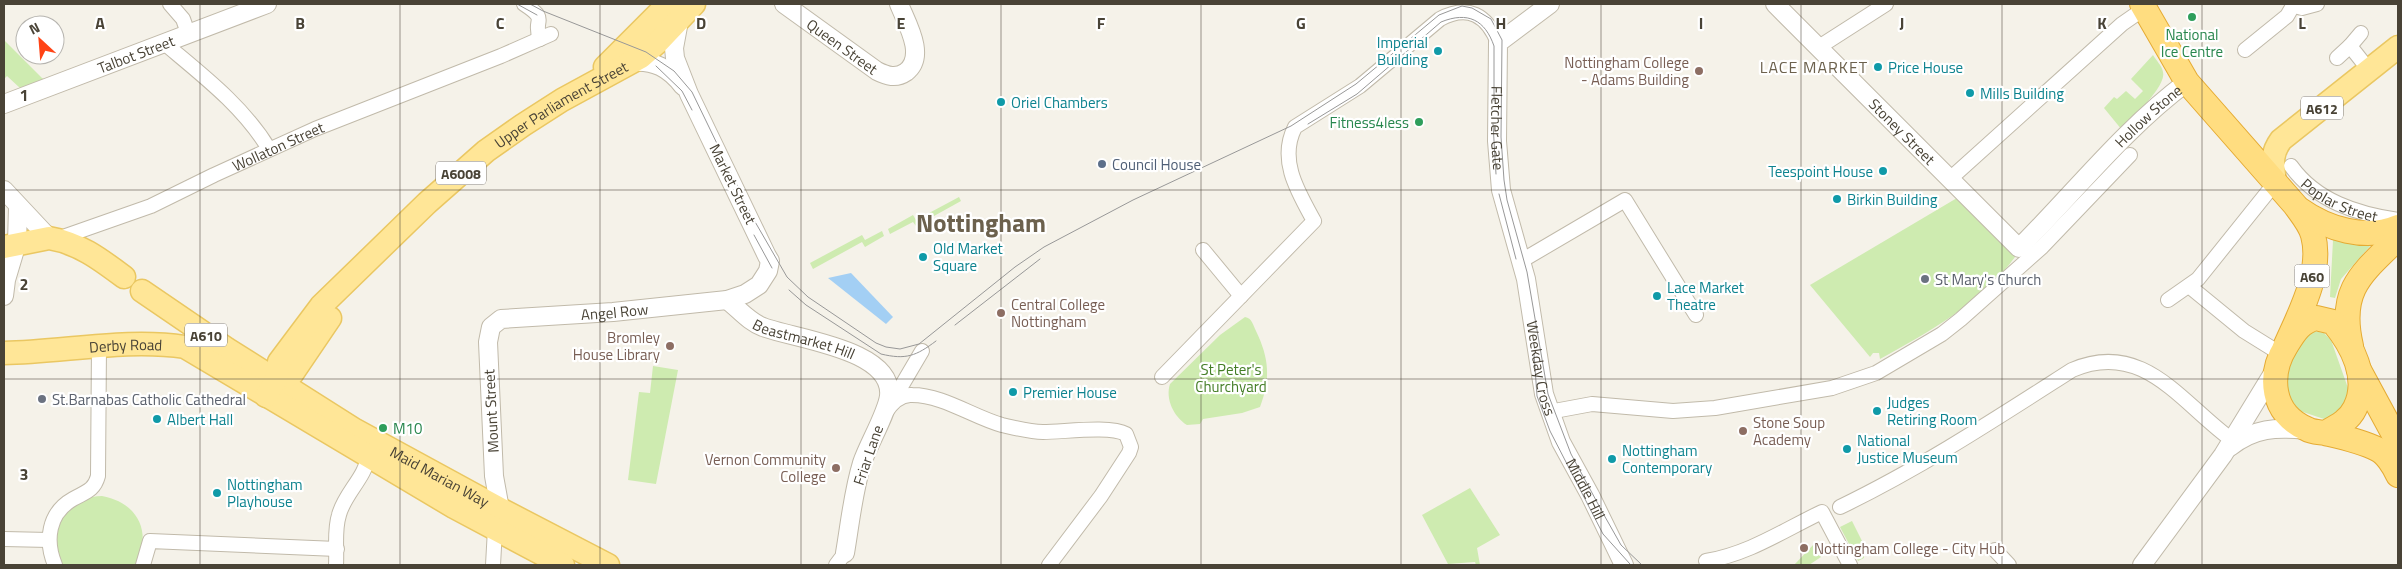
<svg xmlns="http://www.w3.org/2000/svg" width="2402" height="569" viewBox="0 0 2402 569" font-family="'Titillium Web',sans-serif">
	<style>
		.green { fill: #ceebb0 }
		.water { fill: #a3cff4 }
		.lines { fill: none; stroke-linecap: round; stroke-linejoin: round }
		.minor-casing { stroke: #c1baaa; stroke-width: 16 }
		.tertiary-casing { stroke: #c1baaa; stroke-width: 20 }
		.primary-casing { stroke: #eac762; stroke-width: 25 }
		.trunk-casing { stroke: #e5ab33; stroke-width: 26 }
		.minor { stroke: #fff; stroke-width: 14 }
		.tertiary { stroke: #fff; stroke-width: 18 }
		.primary { stroke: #ffe697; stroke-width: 22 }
		.trunk { stroke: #ffdd80; stroke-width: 24 }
		.tram { stroke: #989898; stroke-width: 1 }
		.grid { fill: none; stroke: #494336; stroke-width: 1; stroke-opacity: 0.55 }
		.leisure-dot { fill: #2e9e5b; stroke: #fff; stroke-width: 2 }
		.culture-dot { fill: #0f9aa8; stroke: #fff; stroke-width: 2 }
		.education-dot { fill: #8d6e63; stroke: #fff; stroke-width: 2 }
		.service-dot { fill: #5c6f8a; stroke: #fff; stroke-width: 2 }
		.worship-dot { fill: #6b7280; stroke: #fff; stroke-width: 2 }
		.labels { text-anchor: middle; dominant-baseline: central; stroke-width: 4.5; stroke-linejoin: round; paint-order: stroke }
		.shield { fill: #fff; stroke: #807b72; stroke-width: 1 }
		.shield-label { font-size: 14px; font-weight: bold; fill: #494336 }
		.leisure-label { font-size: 15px; fill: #27864d; stroke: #fff }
		.culture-label { font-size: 15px; fill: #0d838f; stroke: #fff; text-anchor: start }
		.street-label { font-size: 15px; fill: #494336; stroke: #fff }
		.education-label { font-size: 15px; fill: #785e54; stroke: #fff; text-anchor: end }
		.service-label { font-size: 15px; fill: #4e5e75; stroke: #fff; text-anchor: start }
		.worship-label { font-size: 15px; fill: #5b616d; stroke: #fff; text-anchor: start }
		.park-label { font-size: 15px; fill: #447e26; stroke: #fff }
		.neighbourhood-label { font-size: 16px; letter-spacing: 1px; fill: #6c614d; stroke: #fff }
		.town-label { font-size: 25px; font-weight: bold; fill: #6c614d; stroke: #fff }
		.grid-label { font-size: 16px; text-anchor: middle; font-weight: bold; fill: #494336; stroke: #fff; stroke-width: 4.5; stroke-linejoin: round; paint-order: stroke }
	</style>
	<rect width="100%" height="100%" fill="#f5f2e9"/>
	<g class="green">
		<polygon points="4,40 42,78 44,79 20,88 7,76 4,79"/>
		<path d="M2153,55c3,5 9,11 10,17 4,14 -32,47 -41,58l-18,-22 10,-11 3,2 9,-8 9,8 8,-8 -12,-12z"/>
		<polygon points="959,197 961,201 916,226 913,222 890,234 888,229 913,215 916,220"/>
		<path d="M1957,198l58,59c-34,46 -86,75 -135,102l-1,-6h-6l-3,4 -60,-72z"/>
		<polygon points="882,231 884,236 865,247 862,242 813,269 810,263 862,235 865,240"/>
		<polygon points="2333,240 2371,245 2341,279 2335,298 2330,297"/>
		<path d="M1245,317c7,1 8,8 11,14 13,27 15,48 4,76l-18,6 -39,6 -3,5 -13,1c-13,-8 -22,-26 -17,-41l50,-49z"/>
		<polygon points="2314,331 2324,333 2331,340 2348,388 2349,395 2346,409 2327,420 2300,411 2285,392 2282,371 2300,339"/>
		<polygon points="653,366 678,370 656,484 628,480 639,392 650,393"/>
		<polygon points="1470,488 1500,535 1477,548 1480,565 1476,565 1475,562 1448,564 1422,515"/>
		<path d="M102,496c37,7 50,37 34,69h-74c-20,-31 5,-69 40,-69z"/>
		<polygon points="1852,521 1863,543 1864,558 1858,561 1840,527"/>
		<polygon points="1814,544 1821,557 1809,565 1794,565"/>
	</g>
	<polygon class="water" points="851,273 893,317 886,324 828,278"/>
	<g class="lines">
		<defs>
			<g id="minor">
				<polyline points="170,4 183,19 188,33"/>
				<path d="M524,4c26,17 8,14 16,35"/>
				<polyline points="2295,6 2302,8 2317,4"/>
				<polyline points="2361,33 2350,46 2369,70"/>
				<path d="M164,43c38,32 79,63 105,106"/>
				<polyline points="1819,47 1886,4"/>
				<polyline points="2245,50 2287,16 2294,4"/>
				<polyline points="2337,58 2350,46"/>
				<path id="s1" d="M2291,166c25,35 66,48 107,54"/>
				<polyline points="1951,178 2122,24 2145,8"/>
				<path id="s2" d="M57,239l94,-33 63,-31 101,-46 186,-73 50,-22"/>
				<polyline points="1203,250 1241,296"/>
				<polyline points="1521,261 1625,200 1696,315"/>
				<polyline points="2189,286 2244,331 2281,354"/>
				<polyline points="2168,300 2198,279 2275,183"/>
				<path d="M1162,377l152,-156c-16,-29 -36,-61 -19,-94l65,-41 80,-67c28,-15 47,-4 58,24"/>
				<polyline points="892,402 922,351"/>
				<polyline points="1549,412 1592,404 1673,411 1715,408 1832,388 1876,373 1942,334 1961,319 2042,247 2130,155"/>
				<path d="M885,413c6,-9 15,-19 27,-18 31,0 61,22 90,30 13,3 28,7 41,7 21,0 67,-7 83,2l5,13 -2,6 -28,43 -52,69"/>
				<path d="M1840,507c81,-39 157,-89 232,-137 71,-31 109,33 160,70"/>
				<polyline points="4,539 49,540"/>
				<polyline points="1995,550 2009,565"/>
				<path d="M1706,561c43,-7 78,-31 116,-49l28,53"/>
				<path d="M55,565c-10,-24 -7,-52 18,-66 12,-7 21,-8 25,-23l1,-130"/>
				<polyline points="143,565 150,541 337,549"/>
				<path d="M336,565c1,-16 -2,-35 3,-50 5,-21 27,-38 29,-59"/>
				<polyline points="493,565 495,529 499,526"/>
				<polyline points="836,565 845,553"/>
			</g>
			<g id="tertiary">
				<path id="s3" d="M784,4l93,67c10,5 19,8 29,1 21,-16 0,-50 -7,-68"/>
				<path id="s4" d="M1550,4l-52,39 -1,98 4,49 25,89 18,115 17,48 29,53 34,70"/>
				<path id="s5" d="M1775,4l244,244c55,-55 105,-119 168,-166"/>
				<path d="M632,62c22,-2 37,6 51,24"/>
				<path id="s6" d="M4,104l263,-100"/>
				<polyline points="4,190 49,238"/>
				<polyline points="4,296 6,280 17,243 18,207"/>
				<path id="s7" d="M727,300c12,9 22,22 36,27 31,12 131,22 126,69 -2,17 -21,49 -27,67 -9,29 -12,61 -17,90"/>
				<path d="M2230,447c24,-19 46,-20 76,-17"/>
				<path id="s8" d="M492,514l8,-5 -6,-33 -6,-134 3,-15 10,-8 112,-7 114,-12 18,-6 14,-9 9,-14 2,-10 -3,-5 -78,-162 -14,-36 -1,-10 5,-27"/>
				<polyline points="2142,565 2223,455 2275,370"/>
			</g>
			<g id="primary">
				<polyline points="605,67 668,4"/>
				<path d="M2275,183c-2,-18 -5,-28 6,-43l117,-93"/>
				<path d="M4,247l45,-9c30,5 51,21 75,39"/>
				<path id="s9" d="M142,291l85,58 128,81 145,79 108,56"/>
				<path id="s10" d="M4,353c60,-1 122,-15 181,-6l269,160 109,58"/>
				<polyline points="276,380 292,374 330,318"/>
				<path id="s11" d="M266,396l10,-16 3,-18 42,-56 106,-103 59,-52 37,-26 39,-25 79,-43 17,-15 36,-38"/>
			</g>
			<g id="trunk">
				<path d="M2142,4l45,78 108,123c7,10 15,19 18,30 10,37 -14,80 -28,112"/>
				<path d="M2299,209c28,20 67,32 99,18"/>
				<path d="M2351,346c-13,-56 10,-72 47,-108"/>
				<polyline points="2359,370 2398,442"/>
				<path d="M2325,433c11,-6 24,-12 30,-25 15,-30 -3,-63 -22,-86l-17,-4c-16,4 -22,15 -30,28 -18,29 -15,68 21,83 5,3 12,3 18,4 17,4 36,8 52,16 9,4 17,17 21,26"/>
			</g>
		</defs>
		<use href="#minor" class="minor-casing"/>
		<use href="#tertiary" class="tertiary-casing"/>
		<use href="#primary" class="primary-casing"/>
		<use href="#trunk" class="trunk-casing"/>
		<use href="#minor" class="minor"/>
		<use href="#tertiary" class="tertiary"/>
		<use href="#primary" class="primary"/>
		<use href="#trunk" class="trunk"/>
		<g class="tram">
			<polyline points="517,4 537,15"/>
			<polyline points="530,4 543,11 646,52 674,71 692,92 754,220 787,277 808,297 876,343 886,347 900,349 919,344 1015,267 1044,247 1133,200 1291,126 1356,84 1439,15 1462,6 1472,8 1491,19 1502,40 1501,137 1504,180 1507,200 1527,272 1548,394 1571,454 1604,515 1621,545 1642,565"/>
			<polyline points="656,66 682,91 692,110"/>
			<path d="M1308,124l49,-30 84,-72c27,-11 44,-2 53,24v55"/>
			<polyline points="1493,124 1496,174"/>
			<polyline points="1499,194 1516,259"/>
			<polyline points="754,235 772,268"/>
			<path d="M789,290l17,15 75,49c25,6 35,2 55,-13"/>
			<polyline points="955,325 1040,259"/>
			<polyline points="1534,354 1537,396 1550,431 1603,534 1630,564"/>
		</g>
	</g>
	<path class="grid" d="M200,4v561M400,4v561M600,4v561M801,4v561M1001,4v561M1201,4v561M1401,4v561M1601,4v561M1801,4v561M2002,4v561M2202,4v561M4,190h2394M4,379h2394"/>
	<g class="leisure-dot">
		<circle cx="2192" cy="17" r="5"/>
		<circle cx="1419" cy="122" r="5"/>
		<circle cx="383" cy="428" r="5"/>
	</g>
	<g class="culture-dot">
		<circle cx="1438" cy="51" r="5"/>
		<circle cx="1878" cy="67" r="5"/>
		<circle cx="1970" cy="93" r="5"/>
		<circle cx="1001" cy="102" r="5"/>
		<circle cx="1883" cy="171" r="5"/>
		<circle cx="1837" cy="199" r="5"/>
		<circle cx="923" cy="257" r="5"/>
		<circle cx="1657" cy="296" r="5"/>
		<circle cx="1013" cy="392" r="5"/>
		<circle cx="1877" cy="411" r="5"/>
		<circle cx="157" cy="419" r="5"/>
		<circle cx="1847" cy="449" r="5"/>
		<circle cx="1612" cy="459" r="5"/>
		<circle cx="217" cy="493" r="5"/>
	</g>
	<g class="education-dot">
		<circle cx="1699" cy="71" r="5"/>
		<circle cx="1001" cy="313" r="5"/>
		<circle cx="670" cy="346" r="5"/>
		<circle cx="1743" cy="431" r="5"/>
		<circle cx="836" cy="468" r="5"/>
		<circle cx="1804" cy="548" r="5"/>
	</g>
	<circle class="service-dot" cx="1102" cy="164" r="5"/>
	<g class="worship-dot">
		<circle cx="1925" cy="279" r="5"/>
		<circle cx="42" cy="399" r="5"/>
	</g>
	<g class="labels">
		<g class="shield">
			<rect x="2301" y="96.5" width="42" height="23" rx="4"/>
			<rect x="436" y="161.5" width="50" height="23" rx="4"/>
			<rect x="2294.5" y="264.5" width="35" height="23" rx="4"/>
			<rect x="185" y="323.5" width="42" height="23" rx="4"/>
		</g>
		<g class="shield-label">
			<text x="2322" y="108">A612</text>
			<text x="461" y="173">A6008</text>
			<text x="2312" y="276">A60</text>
			<text x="206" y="335">A610</text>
		</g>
		<g class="leisure-label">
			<text x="2192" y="34">National<tspan x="2192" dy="17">Ice Centre</tspan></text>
			<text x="1409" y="122" text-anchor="end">Fitness4less</text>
			<text x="393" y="428" text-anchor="start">M10</text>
		</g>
		<g class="culture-label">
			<text x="1428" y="42" text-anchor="end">Imperial<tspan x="1428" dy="17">Building</tspan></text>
			<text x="1888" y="67">Price House</text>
			<text x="1980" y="93">Mills Building</text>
			<text x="1011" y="102">Oriel Chambers</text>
			<text x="1873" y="171" text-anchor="end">Teespoint House</text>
			<text x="1847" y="199">Birkin Building</text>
			<text x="933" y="248">Old Market<tspan x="933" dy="17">Square</tspan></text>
			<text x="1667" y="287">Lace Market<tspan x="1667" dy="17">Theatre</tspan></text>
			<text x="1023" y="392">Premier House</text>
			<text x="1887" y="402">Judges<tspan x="1887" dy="17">Retiring Room</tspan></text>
			<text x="167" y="419">Albert Hall</text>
			<text x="1857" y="440">National<tspan x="1857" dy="17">Justice Museum</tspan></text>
			<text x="1622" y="450">Nottingham<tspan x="1622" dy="17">Contemporary</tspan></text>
			<text x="227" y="484">Nottingham<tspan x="227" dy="17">Playhouse</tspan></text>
		</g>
		<g class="street-label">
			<text stroke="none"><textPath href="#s3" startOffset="72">Queen Street</textPath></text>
			<text stroke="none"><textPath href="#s6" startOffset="141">Talbot Street</textPath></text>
			<text stroke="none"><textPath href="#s11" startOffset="422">Upper Parliament Street</textPath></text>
			<text stroke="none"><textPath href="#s5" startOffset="530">Hollow Stone</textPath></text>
			<text stroke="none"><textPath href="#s4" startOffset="150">Fletcher Gate</textPath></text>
			<text stroke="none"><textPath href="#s5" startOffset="180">Stoney Street</textPath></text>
			<text stroke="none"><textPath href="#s2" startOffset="240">Wollaton Street</textPath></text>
			<text transform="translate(733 184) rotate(64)">Market Street</text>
			<text stroke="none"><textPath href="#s1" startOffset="61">Poplar Street</textPath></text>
			<text stroke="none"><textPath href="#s8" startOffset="319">Angel Row</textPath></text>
			<text stroke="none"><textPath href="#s7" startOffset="88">Beastmarket Hill</textPath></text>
			<text stroke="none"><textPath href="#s10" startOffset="122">Derby Road</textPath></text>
			<text stroke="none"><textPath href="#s4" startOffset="395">Weekday Cross</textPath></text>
			<text transform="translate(491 411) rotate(-93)">Mount Street</text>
			<text transform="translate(868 455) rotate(-71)">Friar Lane</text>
			<text stroke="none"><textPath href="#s9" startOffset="351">Maid Marian Way</textPath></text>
			<text stroke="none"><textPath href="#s4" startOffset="525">Middle Hill</textPath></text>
		</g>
		<g class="education-label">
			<text x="1689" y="62">Nottingham College<tspan x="1689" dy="17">- Adams Building</tspan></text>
			<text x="1011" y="304" text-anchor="start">Central College<tspan x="1011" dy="17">Nottingham</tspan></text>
			<text x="660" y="337">Bromley<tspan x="660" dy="17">House Library</tspan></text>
			<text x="1753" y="422" text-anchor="start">Stone Soup<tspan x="1753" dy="17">Academy</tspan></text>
			<text x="826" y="459">Vernon Community<tspan x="826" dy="17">College</tspan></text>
			<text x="1814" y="548" text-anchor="start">Nottingham College - City Hub</text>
		</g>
		<g class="service-label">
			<text x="1112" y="164">Council House</text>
		</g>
		<g class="worship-label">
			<text x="1935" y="279">St Mary's Church</text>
			<text x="52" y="399">St.Barnabas Catholic Cathedral</text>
		</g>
		<g class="park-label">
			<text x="1231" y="369">St Peter's<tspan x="1231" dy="17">Churchyard</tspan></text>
		</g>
		<g class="neighbourhood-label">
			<text x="1814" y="67">LACE MARKET</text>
		</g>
		<g class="town-label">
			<text x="981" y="223">Nottingham</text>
		</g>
	</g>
	<g class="grid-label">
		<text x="100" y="29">A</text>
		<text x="300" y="29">B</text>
		<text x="500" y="29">C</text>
		<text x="701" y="29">D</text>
		<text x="901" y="29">E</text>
		<text x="1101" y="29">F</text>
		<text x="1301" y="29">G</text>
		<text x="1501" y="29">H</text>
		<text x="1701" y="29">I</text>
		<text x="1902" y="29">J</text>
		<text x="2102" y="29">K</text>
		<text x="2302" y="29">L</text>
		<text x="24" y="101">1</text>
		<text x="24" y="290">2</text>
		<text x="24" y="480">3</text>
	</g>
	<rect width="2402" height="569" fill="none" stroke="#494336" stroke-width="10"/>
	<g transform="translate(40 40) rotate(334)"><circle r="24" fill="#ffffff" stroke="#b6b4af"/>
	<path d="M0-4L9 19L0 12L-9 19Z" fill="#ff4315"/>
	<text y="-8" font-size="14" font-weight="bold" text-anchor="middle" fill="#494336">N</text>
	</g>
</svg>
